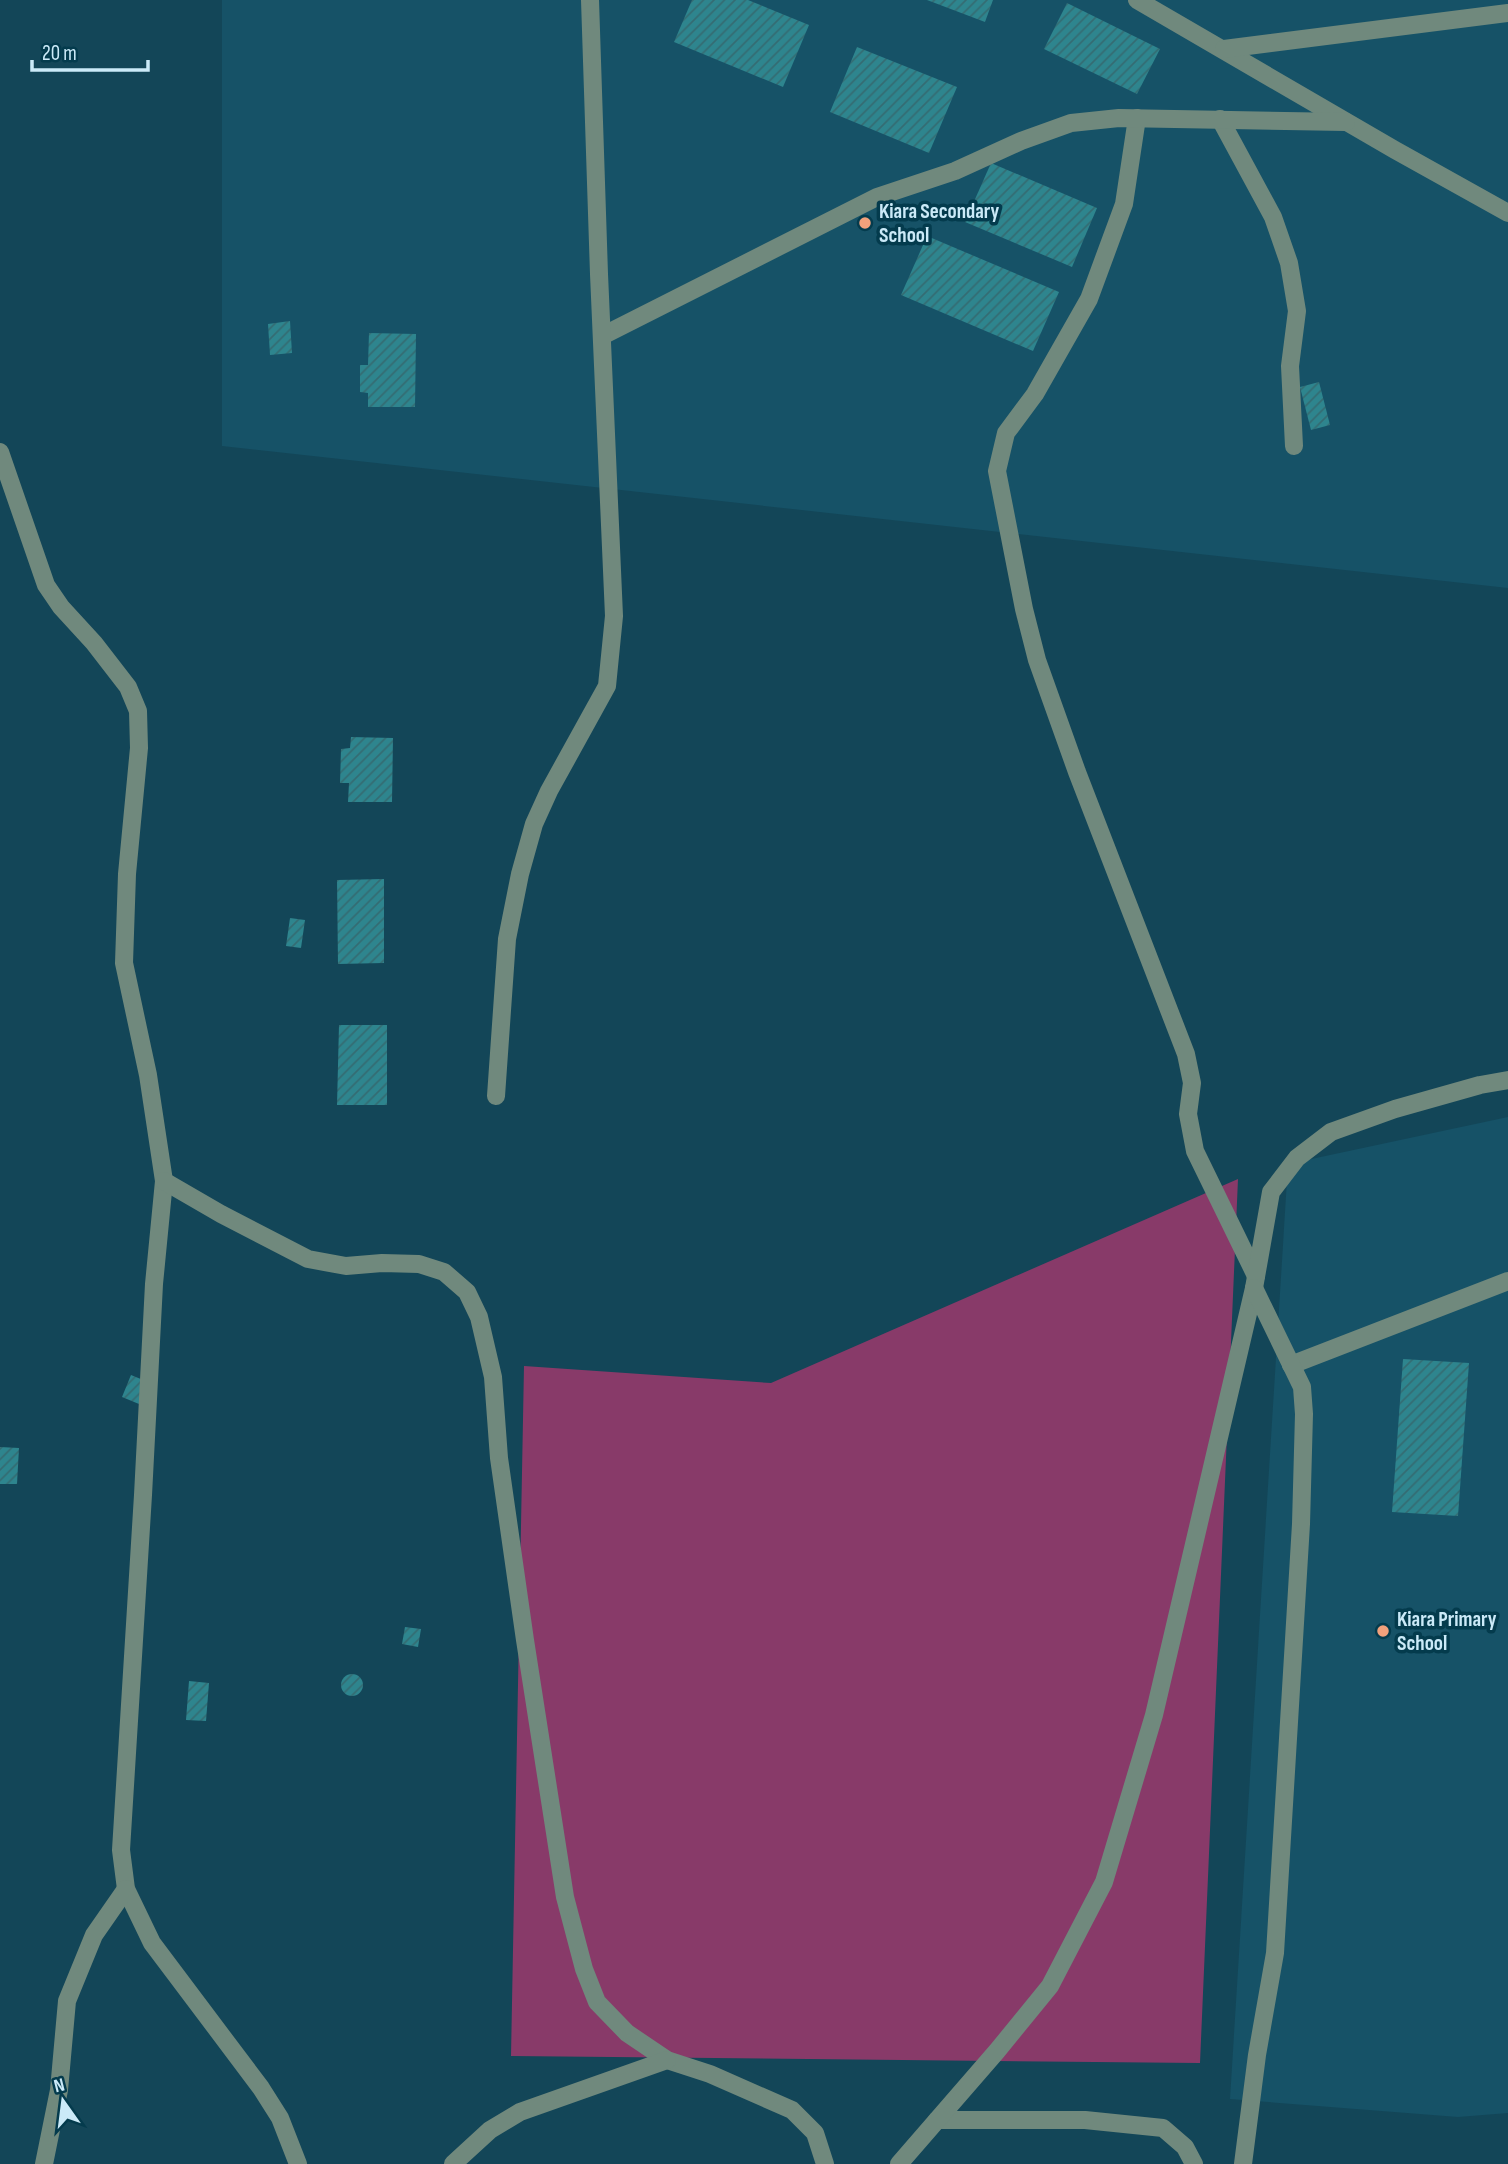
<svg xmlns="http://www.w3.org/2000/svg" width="1508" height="2164" viewBox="0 0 1508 2164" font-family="'Sofia Sans Condensed',sans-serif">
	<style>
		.built { fill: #165267 }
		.grass { fill: #883a69 }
		.building { fill: url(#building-hatch) }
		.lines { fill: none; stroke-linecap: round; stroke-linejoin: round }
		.minor { stroke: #70897d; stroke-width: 18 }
		.poi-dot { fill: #f1a17c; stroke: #043b4d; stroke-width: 2.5 }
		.labels { text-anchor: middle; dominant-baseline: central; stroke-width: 7; stroke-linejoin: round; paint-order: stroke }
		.poi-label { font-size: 21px; font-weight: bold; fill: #cbeaf8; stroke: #043b4d; text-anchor: start }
	</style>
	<defs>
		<pattern id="building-hatch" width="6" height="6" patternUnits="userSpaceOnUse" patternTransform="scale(1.75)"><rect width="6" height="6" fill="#2e858e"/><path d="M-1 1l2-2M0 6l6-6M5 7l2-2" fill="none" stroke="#346c73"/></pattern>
	</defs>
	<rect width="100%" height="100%" fill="#134658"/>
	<g class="built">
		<polygon points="222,0 1508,0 1508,588 222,446"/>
		<polygon points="1508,1117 1508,2113 1458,2117 1230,2099 1288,1164"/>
	</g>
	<polygon class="grass" points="1238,1179 1200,2063 511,2056 524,1366 771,1383"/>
	<g class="building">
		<polygon points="692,0 748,0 809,25 783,87 674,42"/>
		<polygon points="927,0 993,0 985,22"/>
		<polygon points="1067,3 1160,49 1137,94 1044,49"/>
		<polygon points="857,47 957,87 929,153 830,112"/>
		<polygon points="991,163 1097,208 1072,267 965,222"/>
		<polygon points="927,236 1059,292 1033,351 901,295"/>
		<polygon points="290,321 292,353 270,355 268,324"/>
		<polygon points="369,333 416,334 415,407 368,407 368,393 360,392 360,365 368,365"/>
		<polygon points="1319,382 1330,425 1311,430 1300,387"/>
		<polygon points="351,737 393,738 392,802 348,802 349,783 340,783 341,749 350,748"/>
		<polygon points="384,879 384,963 338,964 337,880"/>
		<polygon points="290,918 305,920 301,948 286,946"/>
		<polygon points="339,1025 387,1025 387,1105 337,1105"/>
		<polygon points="1403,1359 1469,1363 1458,1516 1392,1512"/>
		<polygon points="131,1375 148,1382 139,1404 122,1397"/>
		<polygon points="0,1447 19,1448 17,1484 0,1484"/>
		<polygon points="405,1627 421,1629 418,1647 402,1644"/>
		<circle cx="352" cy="1685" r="11"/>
		<polygon points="189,1681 209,1683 206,1721 186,1720"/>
	</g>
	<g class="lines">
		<g class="minor">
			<polyline points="1137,0 1395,150 1508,213"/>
			<polyline points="1224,49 1508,13"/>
			<polyline points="1137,118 1124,204 1089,299 1035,394 1006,433 997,471 1024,609 1037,660 1077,772 1186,1054 1192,1083 1188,1114 1195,1151 1256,1276"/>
			<polyline points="1220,119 1273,217 1289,263 1297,311 1290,366 1294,446"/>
			<polyline points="602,336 877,197 955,171 1021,141 1071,123 1119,118 1346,122"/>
			<polyline points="0,452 46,585 61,607 94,643 128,687 138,711 139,748 127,874 124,963 148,1075 164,1181 154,1284 143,1495 121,1850 126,1889 152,1943 261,2088 280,2118 298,2164"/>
			<polyline points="496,1096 507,939 520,874 534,824 549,791 607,686 614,616 599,274 590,0"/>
			<polyline points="164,1181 221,1214 308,1259 346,1266 382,1263 419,1264 444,1272 467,1292 479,1317 493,1377 499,1458 525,1640 565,1897 584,1969 597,2002 627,2033 667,2060 710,2074 792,2110 815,2133 825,2164"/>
			<polyline points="1291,1365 1508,1281"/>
			<polyline points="937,2120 1085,2120 1163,2128 1185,2147 1194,2164"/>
			<polyline points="44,2164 59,2090 67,2001 94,1935 126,1889"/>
			<polyline points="453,2164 490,2130 520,2112 667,2060"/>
			<polyline points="899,2164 997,2051 1050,1986 1104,1882 1154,1715 1254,1288 1271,1192 1297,1158 1331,1132 1395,1109 1480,1085 1508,1080"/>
			<polyline points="1243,2164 1257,2055 1275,1953 1301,1524 1304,1414 1302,1387 1254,1288"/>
		</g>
	</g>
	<g class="poi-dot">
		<circle cx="865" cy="223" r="7"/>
		<circle cx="1383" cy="1631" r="7"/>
	</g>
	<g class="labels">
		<g class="poi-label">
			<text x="879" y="211">Kiara Secondary<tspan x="879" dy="24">School</tspan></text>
			<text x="1397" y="1619">Kiara Primary<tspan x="1397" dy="24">School</tspan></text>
		</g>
	</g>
	<g transform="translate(63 2101) rotate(346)" stroke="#043b4d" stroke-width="5" paint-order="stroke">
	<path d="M0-5L12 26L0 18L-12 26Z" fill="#cbeaf8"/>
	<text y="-10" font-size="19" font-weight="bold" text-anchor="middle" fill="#cbeaf8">N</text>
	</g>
	<path d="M32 60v10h116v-10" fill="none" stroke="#cbeaf8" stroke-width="3.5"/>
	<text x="42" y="60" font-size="21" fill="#cbeaf8" stroke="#043b4d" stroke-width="5" paint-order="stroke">20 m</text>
</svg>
